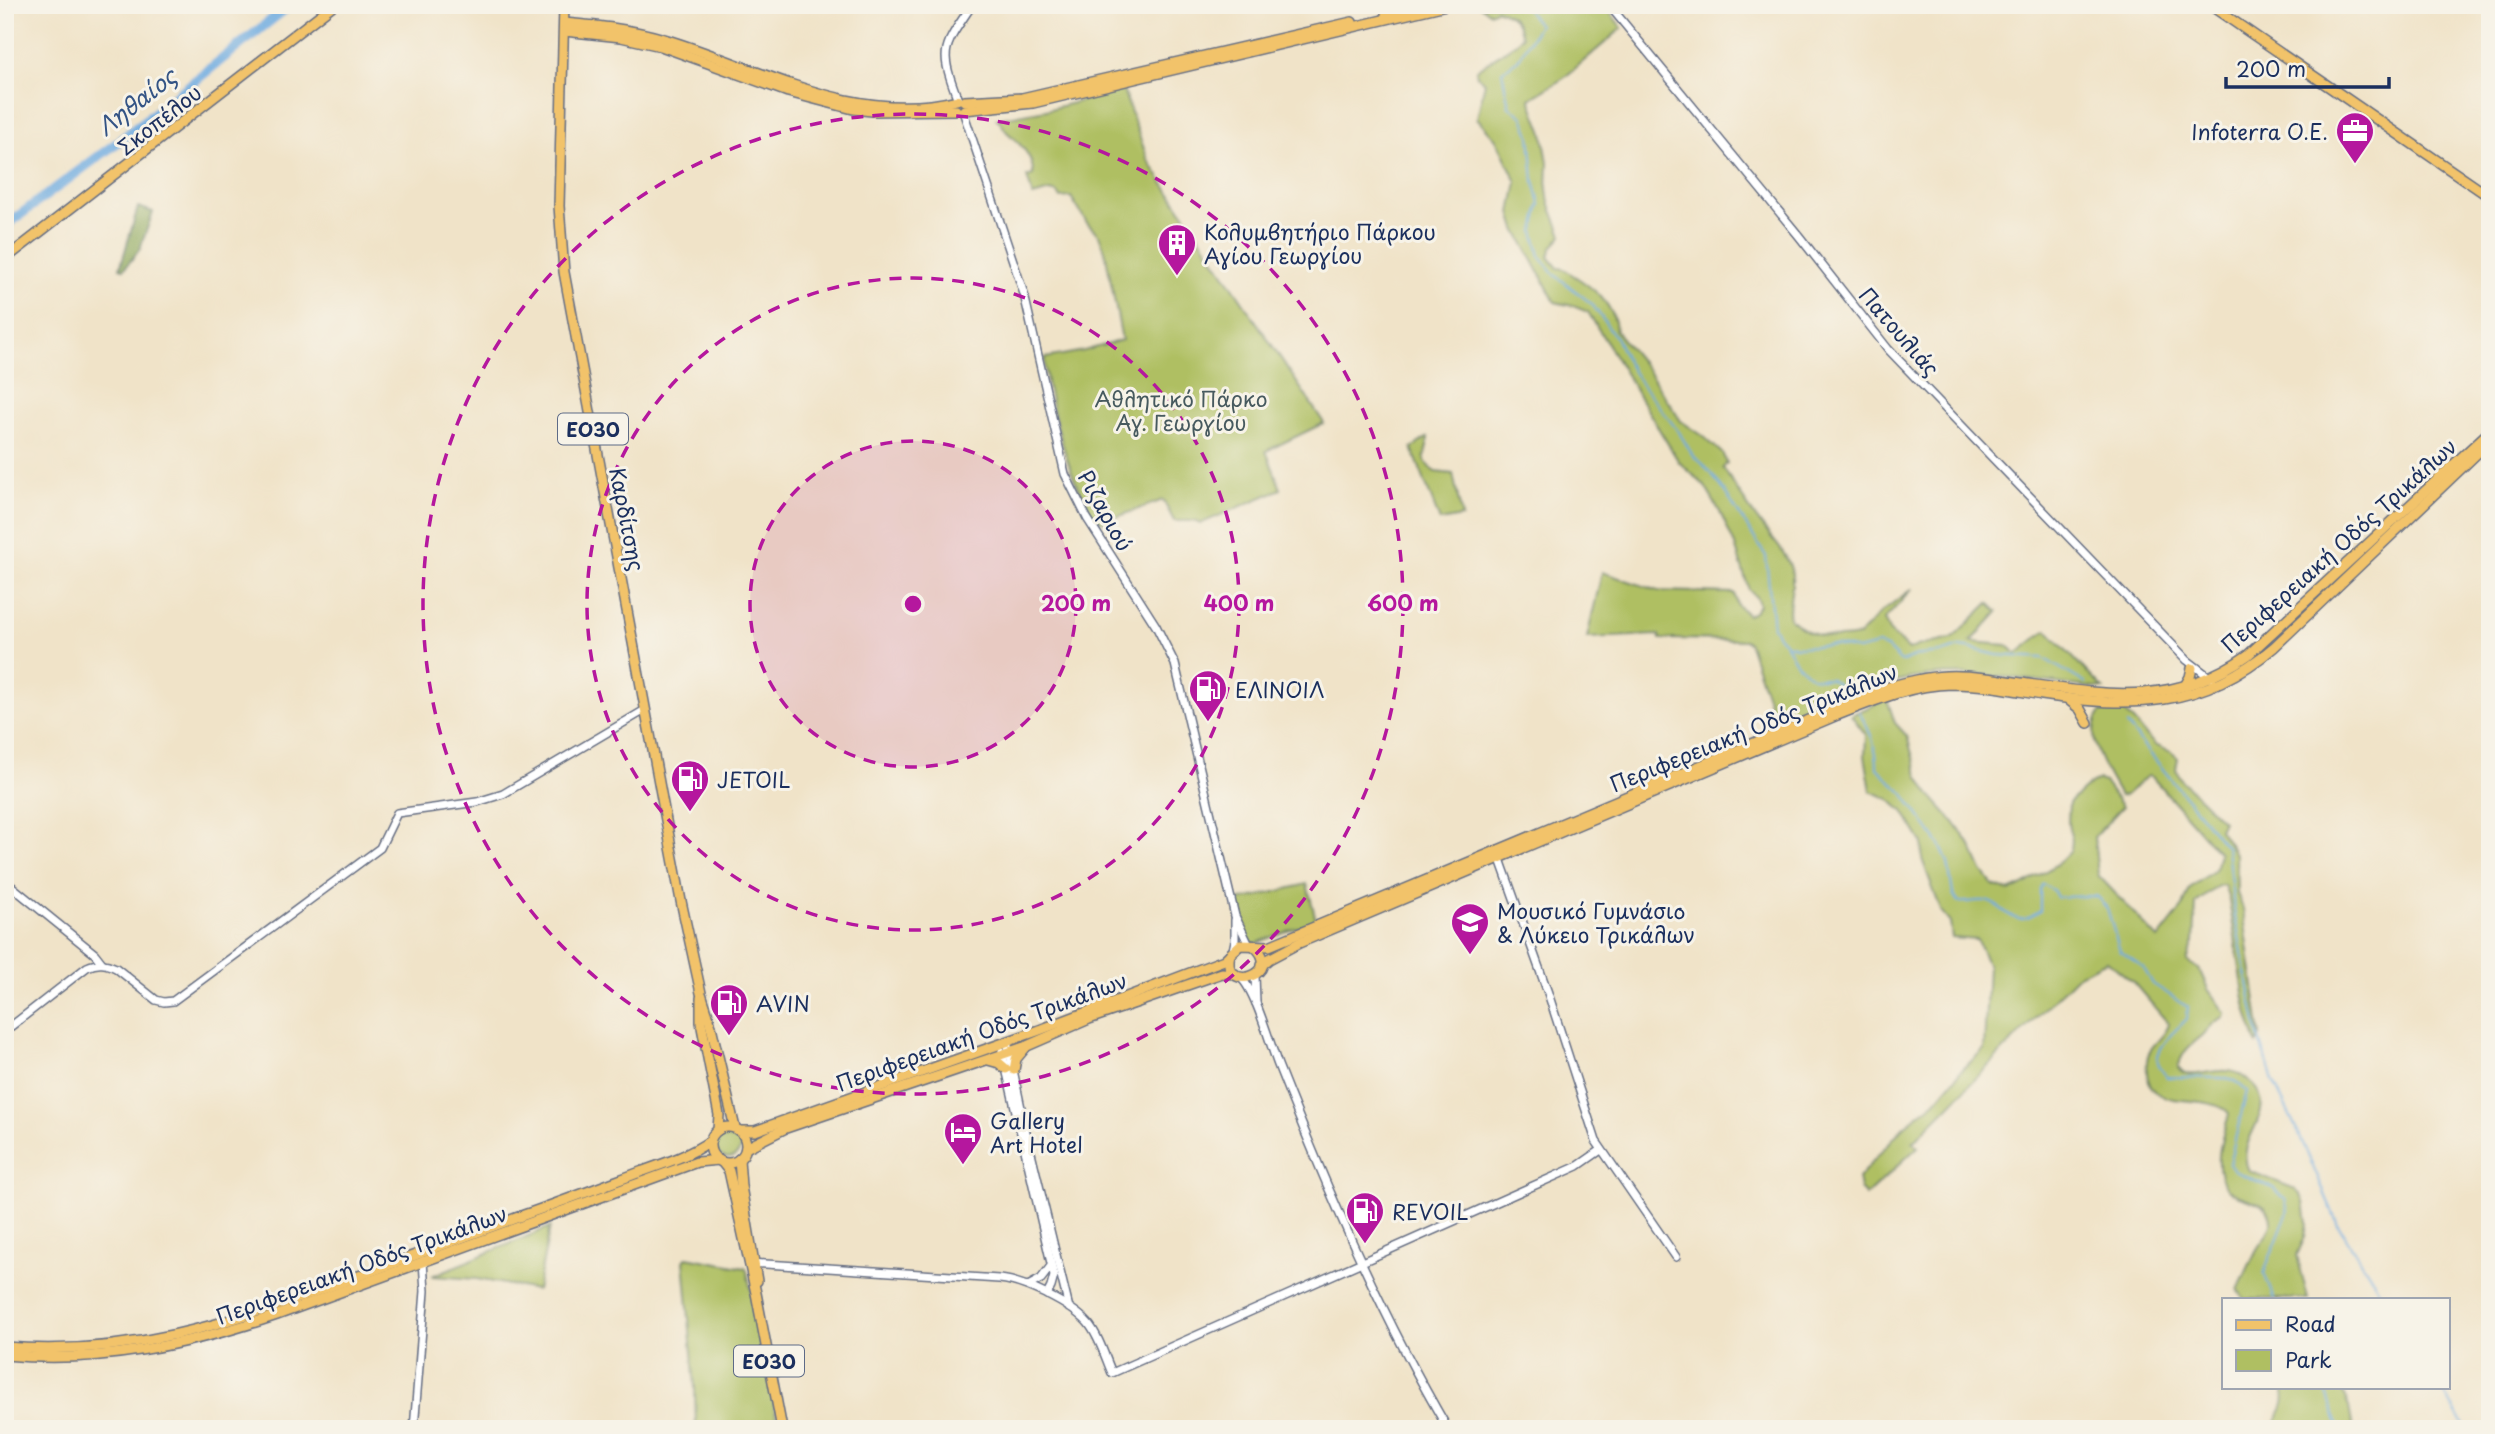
<svg xmlns="http://www.w3.org/2000/svg" width="2495" height="1434" viewBox="0 0 2495 1434" font-family="'Playpen Sans',sans-serif">
	<style>
		.green { fill: #afbf62; stroke: #657760; stroke-width: 2 }
		.forest { fill: #8ba658; stroke: #536a5b; stroke-width: 2 }
		.lines { fill: none; stroke-linecap: round; stroke-linejoin: round }
		.stream { stroke: #6eabe0; stroke-width: 2 }
		.river { stroke: #6eabe0; stroke-width: 10 }
		.minor-casing { stroke: #666e83; stroke-width: 10 }
		.major-casing { stroke: #666e83; stroke-width: 12 }
		.minor { stroke: #fff; stroke-width: 7 }
		.major { stroke: #f2c36a; stroke-width: 9 }
		.ring { fill: none; stroke: #b5179e; stroke-width: 3.5; stroke-dasharray: 12 9 }
		.labels { text-anchor: middle; dominant-baseline: central; stroke-width: 6; stroke-linejoin: round; paint-order: stroke }
		.shield { fill: #f7f3e8; stroke: #5d6a87; stroke-width: 2 }
		.shield-label { font-size: 19px; font-weight: bold; fill: #1b2f5e }
		.street-label { font-size: 21px; fill: #1b2f5e; stroke: #f7f3e8 }
		.poi-label { font-size: 21px; fill: #1b2f5e; stroke: #f7f3e8; text-anchor: start }
		.park-label { font-size: 21px; fill: #475a5f; stroke: #f7f3e8 }
		.water-label { font-size: 23px; font-style: italic; fill: #345485; stroke: #f7f3e8 }
		.centre { fill: #b5179e; stroke: #f7f3e8; stroke-width: 3.5 }
		.ring-label { font-size: 21px; text-anchor: middle; font-weight: bold; fill: #b5179e; stroke: #f7f3e8; stroke-width: 6; stroke-linejoin: round; paint-order: stroke }
	</style>
	<rect width="100%" height="100%" fill="#f7f3e8"/>
	<filter id="ink" filterUnits="userSpaceOnUse"><feTurbulence type="fractalNoise" baseFrequency=".0143" numOctaves="2"/><feDisplacementMap in="SourceGraphic" scale="14" xChannelSelector="R" yChannelSelector="G"/><feConvolveMatrix kernelMatrix="1 2 1 2 8 2 1 2 1" color-interpolation-filters="sRGB"/></filter>
	<filter id="wash" filterUnits="userSpaceOnUse"><feTurbulence type="fractalNoise" baseFrequency=".00686" numOctaves="4" result="noise"/><feDisplacementMap in="SourceGraphic" scale="28" xChannelSelector="R" yChannelSelector="G"/><feGaussianBlur stdDeviation="1.57" result="paint"/><feColorMatrix in="noise" values="0 0 0 0 0 0 0 0 0 0 0 0 0 0 0 0 0 1.4 0 .05"/><feComposite in="paint" operator="in"/></filter>
	<g filter="url(#wash)">
		<rect width="100%" height="100%" fill="#f0e3c8"/>
		<g class="green">
			<path d="M1479,5h125l18,23 -58,50 -34,21 13,34 5,30 -1,26 2,14 13,32 -11,14 -2,8 9,11c8,0 8,3 15,7 19,12 43,30 43,56l31,38 34,52 22,15 19,17 5,10 -4,5c11,17 22,35 34,51 11,16 29,32 34,50 5,17 -5,33 -1,50 20,18 42,22 69,17l22,-24 32,-24 -29,32 5,11 20,19 8,-4 35,-7 37,-36 9,9 -27,30 36,3 10,9 30,-24 56,59c-68,-7 -133,-23 -203,-9 -39,7 -78,37 -115,42l-10,-1 -26,-77 -4,-4 -85,-1 -1,-4 -72,3 15,-66 57,19 75,2 3,12 11,10 5,-2 6,-8 -2,-7 -8,-8 -14,-45 -16,-35 -15,-25 -25,-23 -91,-150 -15,-6 -18,-4 -39,-73 -5,-16 6,-31 -21,-43 -19,-21 8,-36 -8,-6 -1,-6 40,-27 6,-7c-4,-16 -11,-22 -26,-27l-7,3z"/>
			<path d="M1123,90l25,70 176,263 -58,28 15,38 -81,35 -6,-3h-20l-11,-21 -60,22 -8,-3c-6,-11 -13,-22 -18,-34 -11,-24 -34,-102 -32,-127l39,-7 38,-11 -17,-89 -6,-16 -12,-12 -16,-26 -10,1 -3,-5 -8,-2 -17,5 -6,-19 6,-2c1,-19 -13,-31 -26,-43 -4,-4 -5,-10 -10,-13l49,-9z"/>
			<path d="M1428,437c1,17 -12,20 7,35l18,2 9,43 -22,4 -28,-73z"/>
			<path d="M1887,699l8,24 12,13 11,39 11,19 24,27 18,25 11,25 11,14 16,6 14,-6 34,-21 14,-14 1,-10 -4,-16 1,-21 21,-19 9,-4 5,2 18,25 -28,30 4,38 60,64 25,-32 7,-19 25,-18 4,-17 -67,-76 -5,-1 -21,19 -6,1c-13,-24 -41,-63 -16,-87h18l33,36 16,7 7,6 -2,11 6,12 41,40 -4,8 17,26 1,38 6,16 18,127 -4,8 -10,-32 -18,-112 -5,-15 -6,1 -22,17 -2,39 -7,19 12,8 9,20 17,24 -1,4c-13,6 -12,9 -21,18 -14,12 -18,13 -25,31 12,24 48,-15 76,20 25,29 -21,52 -5,85l44,17 8,7 3,7 3,21 -2,14 -8,18 11,44h-64l-6,-9c6,-13 12,-27 18,-39 5,-10 14,-17 15,-28 1,-26 -33,-21 -44,-35 -16,-20 -5,-52 2,-73l-1,-3c-27,-23 -86,6 -81,-51 1,-17 19,-23 22,-37l-36,-42 -26,-21 -27,12 -167,169 5,5 -52,48 -6,-6 -2,-11 46,-52 32,-25 26,-31 22,-21 4,-83 -11,-26 -25,-2 -2,-15 -8,-10 -20,-54 1,-15 -20,-33 -14,-12 -18,-8 -6,-35 1,-21 -15,-20z"/>
			<polygon points="1307,884 1316,920 1257,943 1253,943 1246,937 1238,901"/>
			<circle cx="728" cy="1145" r="13"/>
			<polygon points="550,1227 537,1290 477,1279 432,1276"/>
			<polygon points="687,1257 745,1268 747,1271 779,1429 696,1429 695,1388 684,1261"/>
			<path d="M2282,1387h58l9,20 4,22h-82c8,-14 19,-27 11,-42z"/>
		</g>
		<polygon class="forest" points="138,207 153,212 140,249 124,269 120,268"/>
		<g class="lines">
			<g class="stream">
				<polyline points="1523,5 1539,25 1518,60 1502,71 1509,106 1523,117 1530,135 1534,181 1540,204 1534,231 1540,256 1554,274 1592,304 1617,339 1627,362 1639,381 1679,432 1693,456 1702,463 1721,486 1766,556 1773,627 1779,637 1786,644 1797,647 1835,645 1858,650 1877,645 1887,648 1901,662 1920,655 1942,653 1959,647 1968,648 1997,655 2043,658 2085,683"/>
				<polyline points="1786,645 1797,664 1812,677 1831,679 1850,695"/>
				<path d="M1859,712c11,19 18,34 18,56l26,25 37,52 8,18 5,31 5,8c10,1 18,-2 27,-1 22,3 26,32 55,10v-21l3,-6 10,6 4,7 39,-1 11,12 13,43 23,16 10,17 35,23 -1,12c-10,9 -26,24 -29,37 -2,9 5,15 9,21l55,1 13,3 12,10 -18,73 5,7 39,17 12,11 3,13 -24,61 10,26"/>
				<polyline points="2127,725 2227,848 2235,917 2258,1033 2273,1081 2299,1134 2338,1225 2385,1299"/>
				<polyline points="2325,1387 2339,1429"/>
				<polyline points="2440,1387 2467,1429"/>
			</g>
			<polyline class="river" points="5,226 122,139 290,5"/>
		</g>
	</g>
	<g filter="url(#ink)">
		<g class="lines">
			<defs>
				<g id="minor">
					<polyline points="1609,5 1799,236 1888,349 2187,660 2212,679"/>
					<path d="M958,100c-19,-51 -16,-50 14,-95"/>
					<polyline points="963,111 1024,294 1065,474 1087,518 1156,626 1175,664 1235,916 1249,945"/>
					<polyline points="1500,859 1548,993 1596,1141 1676,1257"/>
					<polyline points="5,881 95,954 102,963"/>
					<polyline points="1233,950 1235,941 1235,920"/>
					<polyline points="1255,975 1256,1003"/>
					<path d="M1240,977c15,12 30,67 38,88 49,124 102,248 170,364"/>
					<path d="M5,1031l82,-64c11,-5 18,-4 29,1l40,32 8,2 9,-1 207,-153 17,-35 80,-11 26,-8 142,-84"/>
					<polyline points="1007,1041 1026,1132 1069,1308"/>
					<polyline points="1002,1051 1054,1276 1051,1287 1047,1295"/>
					<path d="M749,1263l250,16c25,2 72,25 89,44 11,13 17,34 24,50l466,-207 23,-16"/>
					<polyline points="1028,1286 1041,1279 1051,1266"/>
					<polyline points="414,1429 425,1291 423,1261"/>
				</g>
				<g id="major">
					<polyline points="564,5 559,206 564,272 681,901 701,993 709,1018 735,1128"/>
					<polyline points="2210,5 2490,197"/>
					<polyline points="1386,14 1422,5"/>
					<path d="M564,23c34,3 68,6 100,16 95,28 190,87 293,61"/>
					<polyline points="564,31 621,37 661,46 788,92 853,109 872,111 956,110"/>
					<polyline points="964,101 1022,98 1352,22"/>
					<polyline points="964,110 1033,103 1446,5"/>
					<polyline points="5,259 333,5"/>
					<polyline points="2185,686 2190,677 2192,668"/>
					<polyline points="2069,700 2080,709 2088,723"/>
					<path d="M1230,954c-10,42 57,20 24,-8"/>
					<path d="M1262,965l7,-6 30,-16 536,-227c38,-15 75,-31 117,-32 31,0 61,6 90,11 89,13 160,14 232,-48l216,-206"/>
					<polyline points="701,998 701,1022 719,1115 718,1130"/>
					<polyline points="988,1060 999,1063 1006,1069"/>
					<polyline points="1014,1070 1016,1059 1026,1047"/>
					<circle cx="728" cy="1145" r="18"/>
					<path d="M739,1131h16l282,-100 187,-71 16,-15 29,1 619,-259c19,-5 38,-10 58,-11 25,-1 50,3 75,7 85,12 152,25 227,-28l242,-224"/>
					<polyline points="746,1148 786,1128 1027,1046 1089,1019 1222,973 1235,974"/>
					<polyline points="739,1159 741,1186 757,1281"/>
					<polyline points="722,1162 729,1171 756,1293 782,1429"/>
					<path d="M5,1347c125,10 220,-23 335,-64 61,-23 122,-45 184,-68 40,-14 79,-29 119,-44 23,-8 47,-16 67,-30"/>
					<path d="M5,1355c94,9 184,-10 272,-40l420,-153 22,-2"/>
				</g>
			</defs>
			<use href="#minor" class="minor-casing"/>
			<use href="#major" class="major-casing"/>
			<use href="#minor" class="minor"/>
			<use href="#major" class="major"/>
		</g>
	</g>
	<circle cx="913" cy="604" r="163" fill="#b5179e" fill-opacity=".12"/>
	<g class="ring">
		<circle cx="913" cy="604" r="163"/>
		<circle cx="913" cy="604" r="326"/>
		<circle cx="913" cy="604" r="490"/>
	</g>
	<defs>
		<symbol id="office-pin" viewBox="-11 -11 22 30"><path d="M0 17L-7.5 6A9.5 9.5 0 1 1 7.5 6Z" fill="#b5179e" stroke="#f7f3e8"/><path d="M-6-3h4V-5.5h4V-3h4V5H-6ZM-1-4.5V-3h2v-1.5ZM-6 0V1H6V0Z" fill="#fff"/></symbol>
		<symbol id="building-pin" viewBox="-11 -11 22 30"><path d="M0 17L-7.5 6A9.5 9.5 0 1 1 7.5 6Z" fill="#b5179e" stroke="#f7f3e8"/><path d="M-4-6H4V6H1V3H-1V6H-4ZM-2.5-4.3h1.7v1.8h-1.7ZM.8-4.3h1.7v1.8H.8ZM-2.5-1h1.7V.8h-1.7ZM.8-1h1.7V.8H.8Z" fill="#fff"/></symbol>
		<symbol id="fuel-pin" viewBox="-11 -11 22 30"><path d="M0 17L-7.5 6A9.5 9.5 0 1 1 7.5 6Z" fill="#b5179e" stroke="#f7f3e8"/><path d="M-5.5-6h7V0h2V4h1.3V-2.5L3-4.5l.8-.8L6-3V5H2.5V1h-1V6h-7ZM-4.2-4.7v3.2H.2V-4.7Z" fill="#fff"/></symbol>
		<symbol id="school-pin" viewBox="-11 -11 22 30"><path d="M0 17L-7.5 6A9.5 9.5 0 1 1 7.5 6Z" fill="#b5179e" stroke="#f7f3e8"/><path d="M0-5L7-2L0 1L-7-2ZM-4 1L0 2.5L4 1V4Q0 6-4 4Z" fill="#fff"/></symbol>
		<symbol id="hotel-pin" viewBox="-11 -11 22 30"><path d="M0 17L-7.5 6A9.5 9.5 0 1 1 7.5 6Z" fill="#b5179e" stroke="#f7f3e8"/><path d="M-6-4.5h1.5V1H6V5H4.5V3h-9V5H-6ZM-4 0a1.8 1.8 0 1 1 3.6 0ZM.5 0V-2.5h3Q6-2.5 6 0Z" fill="#fff"/></symbol>
	</defs>
	<g fill-rule="evenodd">
		<use href="#office-pin" x="2333" y="109" width="44" height="60"/>
		<use href="#building-pin" x="1155" y="221" width="44" height="60"/>
		<use href="#fuel-pin" x="1186" y="667" width="44" height="60"/>
		<use href="#fuel-pin" x="668" y="757" width="44" height="60"/>
		<use href="#school-pin" x="1448" y="900" width="44" height="60"/>
		<use href="#fuel-pin" x="707" y="981" width="44" height="60"/>
		<use href="#hotel-pin" x="941" y="1110" width="44" height="60"/>
		<use href="#fuel-pin" x="1343" y="1189" width="44" height="60"/>
	</g>
	<g class="labels">
		<g class="shield">
			<rect x="558" y="413.5" width="70" height="31" rx="5"/>
			<rect x="734" y="1345.5" width="70" height="31" rx="5"/>
		</g>
		<g class="shield-label">
			<text x="593" y="429">ΕΟ30</text>
			<text x="769" y="1361">ΕΟ30</text>
		</g>
		<g class="street-label">
			<text transform="translate(159 119) rotate(-38)">Σκοπέλου</text>
			<text transform="translate(1900 331) rotate(49)">Πατουλιάς</text>
			<text transform="translate(1106 510) rotate(61)">Ριζαριού</text>
			<text transform="translate(628 519) rotate(79)">Καρδίτσης</text>
			<text transform="translate(2338 545) rotate(-42)">Περιφερειακή Οδός Τρικάλων</text>
			<text transform="translate(1753 727) rotate(-22)">Περιφερειακή Οδός Τρικάλων</text>
			<text transform="translate(981 1031) rotate(-20)">Περιφερειακή Οδός Τρικάλων</text>
			<text transform="translate(361 1264) rotate(-20)">Περιφερειακή Οδός Τρικάλων</text>
		</g>
		<g class="poi-label">
			<text x="2328" y="131" text-anchor="end">Infoterra Ο.Ε.</text>
			<text x="1204" y="231">Κολυμβητήριο Πάρκου<tspan x="1204" dy="24">Αγίου Γεωργίου</tspan></text>
			<text x="1235" y="689">ΕΛΙΝΟΙΛ</text>
			<text x="717" y="779">JETOIL</text>
			<text x="1497" y="910">Μουσικό Γυμνάσιο<tspan x="1497" dy="24">&amp; Λύκειο Τρικάλων</tspan></text>
			<text x="756" y="1003">AVIN</text>
			<text x="990" y="1120">Gallery<tspan x="990" dy="24">Art Hotel</tspan></text>
			<text x="1392" y="1211">REVOIL</text>
		</g>
		<g class="park-label">
			<text x="1181" y="398">Αθλητικό Πάρκο<tspan x="1181" dy="24">Αγ. Γεωργίου</tspan></text>
		</g>
		<g class="water-label">
			<text transform="translate(136 101) rotate(-38)">Ληθαίος</text>
		</g>
	</g>
	<circle cx="913" cy="604" r="10" class="centre"/>
	<g class="ring-label">
		<text x="1076" y="611">200 m</text>
		<text x="1239" y="611">400 m</text>
		<text x="1403" y="611">600 m</text>
	</g>
	<rect width="2495" height="1434" fill="none" stroke="#f7f3e8" stroke-width="28"/>
	<rect x="2222" y="1298" width="228" height="91" fill="#f7f3e8" stroke="#9fa5b1" stroke-width="2"/>
	<rect x="2236" y="1320" width="35" height="10" fill="#f2c36a" stroke="#9fa5b1" stroke-width="2"/>
	<text x="2285" y="1332" font-size="21" fill="#1b2f5e">Road</text>
	<rect x="2236" y="1350" width="35" height="21" fill="#afbf62" stroke="#9fa5b1" stroke-width="2"/>
	<text x="2285" y="1368" font-size="21" fill="#1b2f5e">Park</text>
	<path d="M2226 77v10h163v-10" fill="none" stroke="#1b2f5e" stroke-width="3.5"/>
	<text x="2236" y="77" font-size="21" fill="#1b2f5e" stroke="#f7f3e8" stroke-width="5" paint-order="stroke">200 m</text>
</svg>
